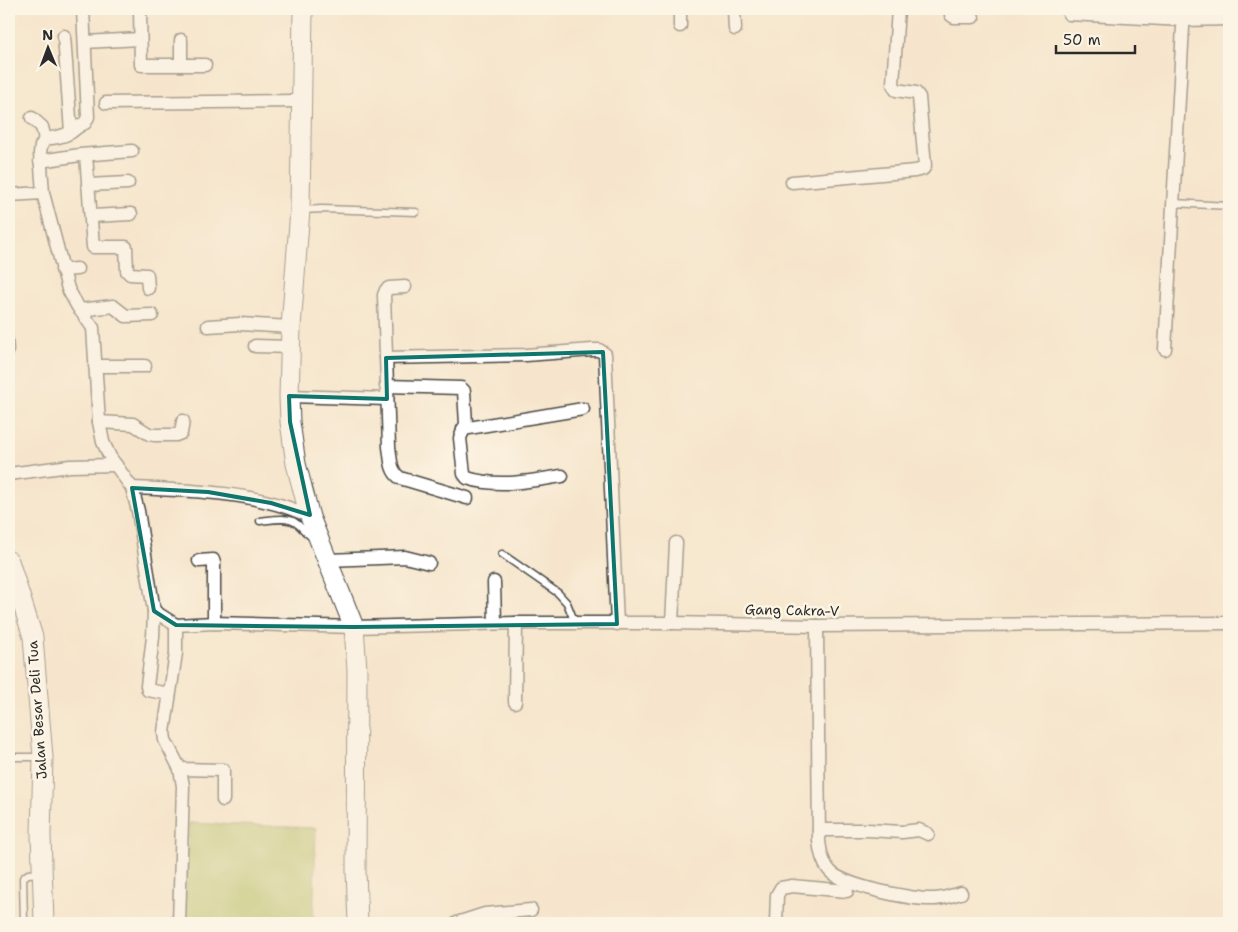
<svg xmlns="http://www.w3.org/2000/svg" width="1238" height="932" viewBox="0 0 1238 932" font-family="'Shantell Sans',sans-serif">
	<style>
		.green { fill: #afc063; stroke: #6d7647 }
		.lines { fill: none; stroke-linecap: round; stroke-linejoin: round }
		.lane-casing { stroke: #494743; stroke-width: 9 }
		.street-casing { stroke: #494743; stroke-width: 15 }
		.primary-casing { stroke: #494743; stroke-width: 21 }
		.lane { stroke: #fff; stroke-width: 6 }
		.street { stroke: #fff; stroke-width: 12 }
		.primary { stroke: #fff; stroke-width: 19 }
		.marked { fill: none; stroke: #0f766e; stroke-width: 4; stroke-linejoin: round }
		.labels { text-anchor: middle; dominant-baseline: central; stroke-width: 5; stroke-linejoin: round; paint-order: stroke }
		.street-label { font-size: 14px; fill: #2b2b2b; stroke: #fcf5e5 }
	</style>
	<rect width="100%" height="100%" fill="#fcf5e5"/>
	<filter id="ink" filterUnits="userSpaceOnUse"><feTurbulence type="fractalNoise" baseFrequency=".02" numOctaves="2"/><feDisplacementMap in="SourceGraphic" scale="10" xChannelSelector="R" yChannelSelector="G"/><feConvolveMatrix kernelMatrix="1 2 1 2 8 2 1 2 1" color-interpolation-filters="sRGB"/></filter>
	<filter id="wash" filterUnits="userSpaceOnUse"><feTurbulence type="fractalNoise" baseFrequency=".0096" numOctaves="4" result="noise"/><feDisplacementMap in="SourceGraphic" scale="20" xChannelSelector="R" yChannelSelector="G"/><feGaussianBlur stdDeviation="1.12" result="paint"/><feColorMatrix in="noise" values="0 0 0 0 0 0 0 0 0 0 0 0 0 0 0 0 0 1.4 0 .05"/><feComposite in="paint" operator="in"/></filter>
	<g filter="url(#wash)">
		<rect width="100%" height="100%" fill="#f6e5cc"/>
		<polygon class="green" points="189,823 316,828 313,923 185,923"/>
	</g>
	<g filter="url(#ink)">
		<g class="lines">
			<defs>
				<g id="lane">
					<polyline points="1173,203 1229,206"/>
					<polyline points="302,210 322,209 416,212"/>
					<polyline points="9,337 10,350 9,353"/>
					<path d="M260,521c10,-1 28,-5 36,2 8,5 9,12 19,15"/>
					<polyline points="502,554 558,593 567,603 575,623"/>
					<polyline points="9,757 40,757"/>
					<polyline points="24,923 23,878 28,874 40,873"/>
				</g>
				<g id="street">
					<path d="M83,9l5,108 -3,6c-6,2 -9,6 -14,9 -8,5 -17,6 -26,7l-4,7 -1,7 3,40 25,96 10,18 15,21 6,94 4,20 7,15 22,31 6,23 16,100 -1,26 -6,49 1,4 21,4"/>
					<polyline points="140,9 141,65 205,65"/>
					<polyline points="734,9 735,29"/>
					<polyline points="951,9 951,15 954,17 973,17"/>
					<polyline points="1069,14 1183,20 1229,19"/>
					<polyline points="680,26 680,9"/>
					<polyline points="64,36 71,132"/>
					<polyline points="85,42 140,39"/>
					<polyline points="181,65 181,40"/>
					<polyline points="106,103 302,101"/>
					<polyline points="32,118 42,127 45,139"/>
					<polyline points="86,155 93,247 126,247 127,271 130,274 147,275 148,288"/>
					<polyline points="40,161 80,155 132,151"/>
					<polyline points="792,182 915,171 923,169 925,166 919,97 916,93 896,90 893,84 898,9"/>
					<polyline points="88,185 128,183"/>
					<polyline points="9,195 43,193"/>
					<polyline points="92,216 131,214"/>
					<polyline points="62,270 77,269"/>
					<path d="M405,287l-16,1 -3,2 -2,5 5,152c2,12 1,24 11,31l67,20"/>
					<polyline points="80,310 113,306 126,316 152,315"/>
					<polyline points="208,326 240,324 291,327"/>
					<polyline points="255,346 291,347"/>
					<polyline points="1165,349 1184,9"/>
					<polyline points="386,358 526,355 592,350 599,350 605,354 617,624"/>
					<polyline points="95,366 145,366"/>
					<path d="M386,386l75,2 3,3 2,33 -6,14 4,36 3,4c31,10 64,3 95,-2"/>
					<polyline points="289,396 387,399"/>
					<polyline points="99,422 133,424 149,434 154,435 176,435 181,433 183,421"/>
					<polyline points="463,429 583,409"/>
					<polyline points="9,474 70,466 116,465"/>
					<path d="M132,488c53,2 131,4 178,29"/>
					<polyline points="328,560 405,557 429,563"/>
					<polyline points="199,561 213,560 214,563 214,623"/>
					<polyline points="494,582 495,623"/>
					<polyline points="154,611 176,625 214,623 354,627 516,623 672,623 817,626 1229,623"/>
					<polyline points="672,623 676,543"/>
					<polyline points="176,625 176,653 164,732 165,740 180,769 183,786 179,923"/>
					<path d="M817,626l2,215c1,10 3,21 10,29 12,16 85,30 105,29 9,0 18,-4 27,-6"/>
					<polyline points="515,702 516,623"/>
					<polyline points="180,769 223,770 223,800"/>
					<polyline points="819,830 868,830 902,832 919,830 928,834"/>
					<polyline points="457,923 485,914 531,910"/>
					<polyline points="776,923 777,895 781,888 792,886 847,891"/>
				</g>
				<g id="primary">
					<polyline points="303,9 300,210 291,327 289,396 290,422 296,464 310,517 354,627 357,670 356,871 358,923"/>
					<polyline points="9,561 33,637 35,662 43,757 41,835 44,923"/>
				</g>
			</defs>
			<use href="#lane" class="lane-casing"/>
			<use href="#street" class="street-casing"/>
			<use href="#primary" class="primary-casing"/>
			<use href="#lane" class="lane"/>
			<use href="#street" class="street"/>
			<use href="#primary" class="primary"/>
		</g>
	</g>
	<path d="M0 0H1238V932H0ZM603,352l14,272 -263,3 -178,-2 -22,-14 -22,-123 76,4 63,11 39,12 -20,-93 -1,-26 98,3 -1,-41z" fill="#f6e5cc" fill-opacity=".55" fill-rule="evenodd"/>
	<path class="marked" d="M603,352l14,272 -263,3 -178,-2 -22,-14 -22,-123 76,4 63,11 39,12 -20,-93 -1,-26 98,3 -1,-41z"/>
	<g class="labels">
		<g class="street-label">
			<text transform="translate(792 610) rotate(1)">Gang Cakra-V</text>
			<text transform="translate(37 710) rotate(-94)">Jalan Besar Deli Tua</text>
		</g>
	</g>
	<rect width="1238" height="932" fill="none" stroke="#fcf5e5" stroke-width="30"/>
	<g transform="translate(48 48) rotate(359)" stroke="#fcf5e5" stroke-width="4" paint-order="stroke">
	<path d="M0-4L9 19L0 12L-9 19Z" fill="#2b2b2b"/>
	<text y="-8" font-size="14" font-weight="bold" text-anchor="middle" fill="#2b2b2b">N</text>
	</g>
	<path d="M1056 45v8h79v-8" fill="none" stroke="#2b2b2b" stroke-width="2.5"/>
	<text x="1063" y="45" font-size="15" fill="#2b2b2b" stroke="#fcf5e5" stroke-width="4" paint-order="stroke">50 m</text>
</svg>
